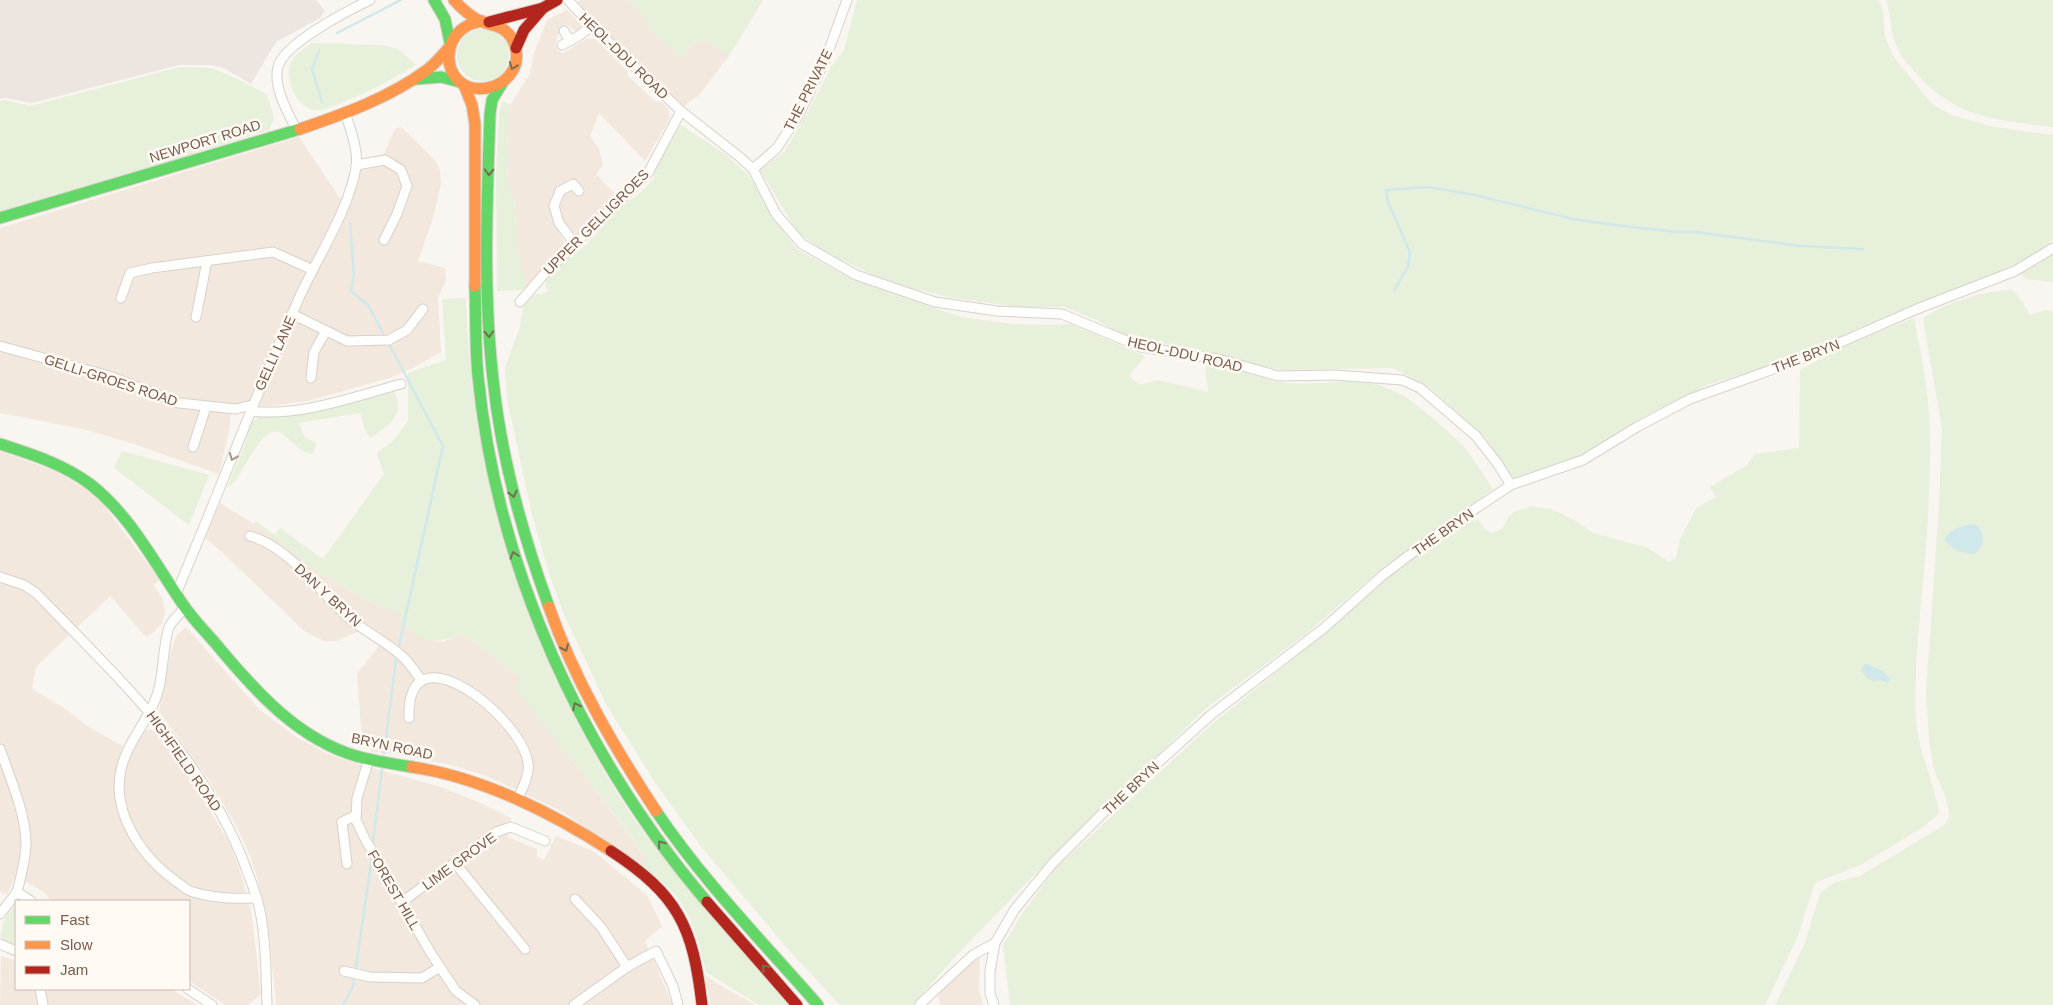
<svg xmlns="http://www.w3.org/2000/svg" width="2053" height="1005" viewBox="0 0 2053 1005" font-family="Helvetica,sans-serif">
	<style>
		.residential { fill: #f2e8de }
		.industrial { fill: #ede5e0 }
		.green { fill: #e7f0db }
		.water { fill: #d0e8ea }
		.lines { fill: none; stroke-linecap: round; stroke-linejoin: round }
		.stream { stroke: #d0e8ea; stroke-width: 2.5 }
		.street-casing { stroke: #d7d1cb; stroke-width: 11 }
		.fast-casing { stroke: #d9d2cb; stroke-width: 13 }
		.slow-casing { stroke: #d9d2cb; stroke-width: 13 }
		.jam-casing { stroke: #d9d2cb; stroke-width: 13 }
		.street { stroke: #fefefd; stroke-width: 9 }
		.fast { stroke: #63d668; stroke-width: 11 }
		.slow { stroke: #ff974d; stroke-width: 11 }
		.jam { stroke: #b3261e; stroke-width: 11 }
		.oneway { stroke: #776e51 }
		.oneway2 { stroke: #a8958b }
		.labels { text-anchor: middle; dominant-baseline: central; stroke-width: 5; stroke-linejoin: round; paint-order: stroke }
		.street-label { font-size: 14px; fill: #7a5c4d; stroke: #fffaf3 }
	</style>
	<rect width="100%" height="100%" fill="#f9f5f0"/>
	<g class="residential">
		<polygon points="580,0 627,0 651,23 646,26 683,58 691,45 705,39 729,56 699,95 684,106 597,25 578,2"/>
		<polygon points="567,10 582,25 577,32 567,25 561,26 555,46 558,51 563,53 587,39 595,39 627,71 629,77 656,102 660,101 668,108 670,118 645,161 599,113 590,136 599,149 603,165 596,174 617,196 580,235 574,233 566,227 559,233 564,241 565,247 527,287 518,254 514,199 507,181 509,153 507,147 510,105 530,74 533,56 547,20"/>
		<polygon points="401,127 435,160 440,170 441,183 434,215 418,261 445,268 446,281 438,298 441,352 413,368 389,378 308,401 270,406 231,405 230,427 219,474 131,443 83,429 0,413 0,228 299,137 340,198 348,202 360,170 378,166 395,129"/>
		<polygon points="0,451 54,471 83,487 101,502 160,580 153,585 163,599 165,612 162,623 153,633 146,637 110,596 36,667 32,689 61,706 89,727 133,752 143,732 150,729 154,731 182,765 230,844 242,877 252,917 261,994 248,1005 225,1005 189,981 189,901 52,901 45,893 27,882 14,879 7,895 0,892"/>
		<polygon points="220,503 254,524 322,574 366,600 402,614 431,640 442,642 464,634 521,678 515,687 569,758 579,768 646,858 641,864 561,811 489,777 452,765 392,754 372,752 366,744 361,728 357,674 385,638 368,627 337,641 324,641 304,631 221,551 205,538"/>
		<polygon points="186,627 259,709 296,737 326,753 357,764 438,786 483,804 511,818 508,837 537,849 537,857 544,860 556,836 593,851 647,895 662,926 645,941 673,1005 276,1005 268,924 256,873 246,846 233,820 209,780 159,711 171,651 176,636"/>
		<polygon points="1,956 16,961 16,989 171,989 197,1005 0,1005"/>
		<polygon points="980,957 979,990 983,1005 940,1005 938,994 974,960"/>
		<polygon points="704,974 716,983 756,1005 711,1005"/>
	</g>
	<polygon class="industrial" points="0,0 316,0 325,11 320,18 276,42 251,84 224,68 211,65 179,65 32,103 6,98 0,99"/>
	<g class="green">
		<polygon points="627,0 763,0 729,56 705,39 691,45 683,58 646,26 650,23"/>
		<polygon points="857,0 1879,0 1883,11 1885,37 1893,56 1932,104 1951,115 1994,127 2053,135 2053,240 2032,256 1985,279 1929,299 1856,329 1805,354 1710,384 1649,414 1584,454 1519,479 1512,477 1485,437 1430,388 1399,371 1391,368 1283,370 1256,365 1194,348 1148,342 1122,335 1097,320 1065,307 1019,307 952,298 911,288 871,274 824,251 798,233 760,170 784,152 809,110 831,67 844,50"/>
		<path d="M1886,0h167v127c-56,-7 -99,-9 -138,-55 -5,-6 -13,-13 -16,-21 -10,-19 -7,-32 -13,-51z"/>
		<circle cx="483" cy="55" r="26"/>
		<path d="M312,43l70,2 16,4 18,16c-19,12 -77,43 -98,45 -21,1 -36,-33 -26,-50 4,-7 14,-12 20,-17z"/>
		<polygon points="180,67 211,68 240,80 267,95 274,118 269,130 0,215 0,101 5,100 30,106"/>
		<polygon points="503,101 510,105 507,147 509,153 507,181 514,199 518,254 527,287 523,290 497,291 496,170 499,114"/>
		<polygon points="681,125 725,154 748,175 760,193 772,216 798,250 846,276 893,294 961,317 1012,324 1045,325 1071,324 1145,356 1129,376 1140,385 1158,380 1208,392 1206,377 1206,361 1276,382 1300,384 1352,381 1379,385 1405,396 1441,425 1467,450 1493,489 1382,568 1308,632 1205,709 1023,886 955,957 913,1005 840,1005 788,949 703,849 654,781 606,704 564,614 550,576 532,515 507,399 505,368 520,327 524,302 535,294 542,294 548,291 545,285 548,275 588,243 618,209 640,193 654,179 654,168 661,156"/>
		<polygon points="2053,254 2053,282 2026,279 2020,272 2037,265"/>
		<path d="M2012,290l9,10 9,15 16,-5 7,2v693h-278l30,-62 15,-50 15,-11 25,-6 84,-51 6,-9 -4,-18 -12,-28 -5,-30 -3,-47 13,-187 3,-77 -19,-111c26,-16 59,-27 89,-28z"/>
		<path d="M466,298c4,146 38,278 103,408 21,42 44,84 71,121 15,20 33,39 49,58 34,40 67,80 101,120h-31l-53,-33c-7,-29 -14,-60 -35,-82 -9,-9 -21,-17 -30,-26l5,-7 -67,-89 -10,-10 -55,-71 7,-9 -57,-44c-30,10 -43,11 -63,-14l1,-6 -36,-14 -44,-26 -68,-50 2,-3 19,14 5,-7 43,31 61,-85 -7,-21 17,-13 14,-19v-48l38,-13 -4,-61z"/>
		<path d="M1914,318c4,23 9,45 12,67 6,42 4,87 2,129 -3,68 -15,136 -12,204 2,34 18,63 23,95l-14,13 -64,39 -44,17 -4,6 -15,48 -33,69h-755l-7,-60 20,-33 35,-46 153,-141 92,-74 68,-61 91,-68 16,-2 8,10 6,3 11,-5 6,-12 7,-5 15,-5 20,3 25,12 17,12 55,15 21,14 7,-4 4,-19 17,-32 19,-10 -6,-10 37,-22 8,-11 44,-6 1,-78 45,-24z"/>
		<path d="M394,391c12,24 -5,35 -24,47l-5,-9 -5,-16 -61,10 6,15 11,4 -3,12c-15,-2 -20,-14 -32,-21 -17,-11 -37,37 -45,47 -3,3 -6,6 -9,8l18,-44 6,-21 8,-6 27,-2z"/>
		<polygon points="122,451 209,475 189,525 114,468"/>
		<path d="M16,904v43l-15,-9c-1,-14 6,-25 15,-34z"/>
	</g>
	<g class="water">
		<path d="M1972,524l6,2c7,10 7,22 -4,28l-17,-3 -13,-11c4,-10 18,-14 28,-16z"/>
		<polygon points="1865,663 1883,671 1890,679 1888,683 1880,680 1872,681 1865,676 1861,670"/>
	</g>
	<g class="lines">
		<g class="stream">
			<polyline points="337,33 401,0"/>
			<polyline points="319,51 312,69 322,102"/>
			<polyline points="350,223 354,275 351,291 368,305 383,333"/>
			<polyline points="1394,291 1408,266 1410,252 1388,202 1386,190 1428,187 1475,195 1573,219 1615,225 1676,232 1696,232 1800,246 1863,249"/>
			<polyline points="390,346 443,446 399,646"/>
			<polyline points="384,754 396,660"/>
			<polyline points="373,842 382,769"/>
			<polyline points="356,967 372,857"/>
			<polyline points="343,1005 353,986 354,980"/>
		</g>
		<defs>
			<g id="street">
				<polyline points="568,0 592,26 681,111 741,158 753,169 776,214 802,244 856,275 935,302 997,311 1062,314 1141,347 1218,359 1278,376 1335,375 1402,380 1420,388 1476,436 1497,463 1511,485"/>
				<polyline points="564,31 570,41"/>
				<polyline points="562,45 577,37 592,26"/>
				<path d="M296,129c-9,-18 -23,-42 -18,-62 5,-23 71,-57 92,-67"/>
				<polyline points="356,165 385,160 401,170 407,186 397,214 384,240"/>
				<polyline points="753,169 777,148 798,116 826,58 847,0"/>
				<polyline points="575,244 559,223 554,206 560,191 573,184 579,191"/>
				<polyline points="121,298 130,273 152,268 273,252 313,270"/>
				<polyline points="520,302 545,273 648,173 681,111"/>
				<polyline points="292,314 347,341 389,340 407,330 423,309"/>
				<polyline points="196,317 207,261"/>
				<polyline points="0,346 109,376 179,403 236,409 252,405"/>
				<polyline points="311,378 314,352 326,331"/>
				<path d="M250,411c50,6 103,-14 151,-27"/>
				<polyline points="193,447 206,407"/>
				<path d="M250,536c40,11 70,57 100,83 17,14 37,23 53,38 7,7 13,16 19,24"/>
				<path d="M0,577l24,8 12,8c80,83 169,164 210,275 5,13 11,28 14,43 6,30 6,63 7,94"/>
				<path d="M176,594c42,-99 80,-200 124,-298 19,-42 47,-82 56,-128 3,-18 -6,-39 -11,-56"/>
				<path d="M185,608c-5,5 -11,11 -15,17 -6,10 -7,49 -11,63 -7,30 -32,52 -38,82 -10,44 22,88 56,112 5,3 10,9 16,10 21,7 43,7 64,6"/>
				<path d="M409,718c-3,-94 113,0 119,45 2,12 -6,26 -11,37"/>
				<path d="M0,749c10,29 25,62 26,93 0,17 -5,34 -9,50"/>
				<polyline points="369,759 357,798 356,820 365,839 432,955 456,991 475,1005"/>
				<polyline points="455,863 525,949"/>
				<polyline points="347,864 342,822 356,815"/>
				<polyline points="575,899 601,927 627,967"/>
				<polyline points="402,902 496,832 511,827 545,841"/>
				<polyline points="0,914 17,892 31,901"/>
				<polyline points="0,944 16,951"/>
				<polyline points="344,971 370,977 422,978 440,967"/>
				<polyline points="40,989 43,1005"/>
				<polyline points="188,989 212,1005"/>
				<polyline points="920,1004 973,955 995,943"/>
				<polyline points="574,1005 627,967 656,951 673,986 678,1005"/>
				<polyline points="994,1005 990,993 990,971 995,943 1015,909 1053,863 1112,804 1212,714 1324,628 1383,575 1440,532 1511,485 1583,460 1637,427 1690,399 1807,357 1917,309 2015,271 2053,248"/>
			</g>
			<g id="fast">
				<polyline points="434,0 445,19 450,43"/>
				<polyline points="417,79 441,77 460,82"/>
				<path d="M503,82l-11,18 -2,14c-3,88 -7,177 3,265 8,78 29,154 56,228"/>
				<polyline points="0,218 300,129"/>
				<path d="M475,286c1,30 0,60 3,90 19,193 104,379 229,526"/>
				<path d="M0,444c31,10 63,20 90,40 40,31 64,78 92,119 11,17 26,31 39,47 37,44 78,89 135,106 18,5 37,8 56,11"/>
				<path d="M656,811c47,70 107,131 162,194"/>
			</g>
			<g id="slow">
				<path d="M454,0c7,8 15,15 24,20 12,6 24,4 33,17 6,10 8,23 2,33 -10,19 -41,26 -56,9 -14,-16 -9,-43 10,-53 5,-3 10,-4 15,-5"/>
				<polyline points="464,85 472,105 475,124 475,286"/>
				<path d="M300,129c44,-15 89,-31 127,-59 8,-6 15,-15 22,-22"/>
				<path d="M549,607c25,72 65,140 107,204"/>
				<path d="M412,767c69,10 141,46 199,84"/>
			</g>
			<g id="jam">
				<polyline points="489,22 543,8 557,0"/>
				<polyline points="516,48 524,30 543,8"/>
				<path d="M611,851c67,44 82,75 91,154"/>
				<polyline points="707,902 797,1005"/>
			</g>
		</defs>
		<use href="#street" class="street-casing"/>
		<use href="#fast" class="fast-casing"/>
		<use href="#slow" class="slow-casing"/>
		<use href="#jam" class="jam-casing"/>
		<use href="#street" class="street"/>
		<use href="#fast" class="fast"/>
		<use href="#slow" class="slow"/>
		<use href="#jam" class="jam"/>
	</g>
	<defs><path id="oneway-chevron" d="M-2-3.5L2.5 0L-2 3.5" fill="none" stroke-width="1.6" stroke-linecap="round" stroke-linejoin="round" transform="scale(1.25)"/></defs>
	<g class="oneway">
		<use href="#oneway-chevron" transform="translate(513 66) rotate(112)"/>
		<use href="#oneway-chevron" transform="translate(489 172) rotate(91)"/>
		<use href="#oneway-chevron" transform="translate(489 334) rotate(87)"/>
		<use href="#oneway-chevron" transform="translate(513 494) rotate(77)"/>
		<use href="#oneway-chevron" transform="translate(514 555) rotate(-108)"/>
		<use href="#oneway-chevron" transform="translate(565 648) rotate(66)"/>
		<use href="#oneway-chevron" transform="translate(576 706) rotate(-117)"/>
		<use href="#oneway-chevron" transform="translate(661 844) rotate(-127)"/>
		<use href="#oneway-chevron" transform="translate(765 968) rotate(-131)"/>
	</g>
	<use class="oneway2" href="#oneway-chevron" transform="translate(233 457) rotate(112)"/>
	<g class="labels">
		<g class="street-label">
			<text transform="translate(624 56) rotate(44)">HEOL-DDU ROAD</text>
			<text transform="translate(808 90) rotate(-63)">THE PRIVATE</text>
			<text transform="translate(205 141) rotate(-17)">NEWPORT ROAD</text>
			<text transform="translate(596 222) rotate(-45)">UPPER GELLIGROES</text>
			<text transform="translate(275 353) rotate(-66)">GELLI LANE</text>
			<text transform="translate(1185 354) rotate(13)">HEOL-DDU ROAD</text>
			<text transform="translate(1806 356) rotate(-21)">THE BRYN</text>
			<text transform="translate(111 380) rotate(18)">GELLI-GROES ROAD</text>
			<text transform="translate(1443 532) rotate(-35)">THE BRYN</text>
			<text transform="translate(328 595) rotate(43)">DAN Y BRYN</text>
			<text transform="translate(392 746) rotate(12)">BRYN ROAD</text>
			<text transform="translate(184 761) rotate(55)">HIGHFIELD ROAD</text>
			<text transform="translate(1131 788) rotate(-43)">THE BRYN</text>
			<text transform="translate(459 861) rotate(-36)">LIME GROVE</text>
			<text transform="translate(394 890) rotate(60)">FOREST HILL</text>
		</g>
	</g>
	<rect x="15" y="900" width="175" height="90" fill="#fffaf3" stroke="#cabbb1"/>
	<rect x="25" y="916" width="25" height="8" fill="#63d668" stroke="#cabbb1"/>
	<text x="60" y="925" font-size="15" fill="#7a5c4d">Fast</text>
	<rect x="25" y="941" width="25" height="8" fill="#ff974d" stroke="#cabbb1"/>
	<text x="60" y="950" font-size="15" fill="#7a5c4d">Slow</text>
	<rect x="25" y="966" width="25" height="8" fill="#b3261e" stroke="#cabbb1"/>
	<text x="60" y="975" font-size="15" fill="#7a5c4d">Jam</text>
</svg>
